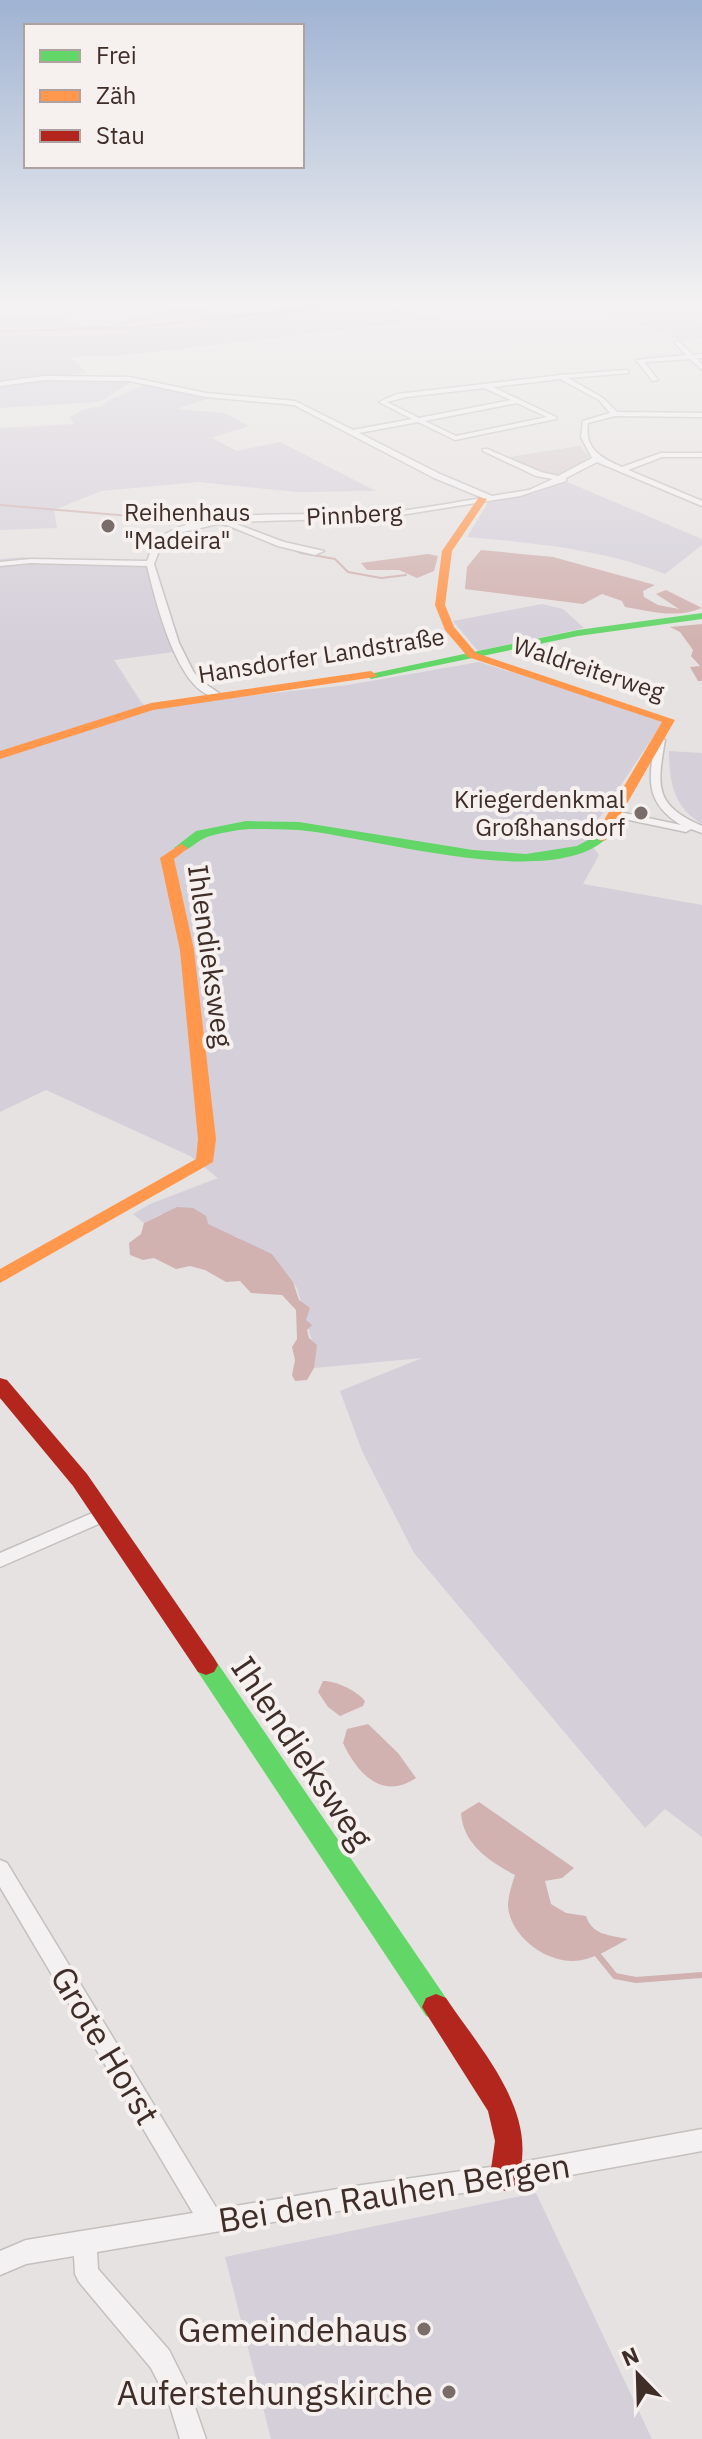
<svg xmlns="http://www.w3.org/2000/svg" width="702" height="2439" viewBox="0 0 702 2439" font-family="'IBM Plex Sans',sans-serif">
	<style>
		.built { fill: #d9d1cf }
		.green { fill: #d4cfd9 }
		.water { fill: #d1b2b0 }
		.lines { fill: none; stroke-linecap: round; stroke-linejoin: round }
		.stream-far1 { stroke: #d1b2b0; stroke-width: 2 }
		.stream { stroke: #d1b2b0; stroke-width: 6 }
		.street-casing { stroke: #c4c0bf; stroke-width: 3 }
		.street { fill: #f3f1f1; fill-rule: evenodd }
		.fast { fill: #63d668; fill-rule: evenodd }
		.slow { fill: #ff974d; fill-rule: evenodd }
		.jam { fill: #b3261e; fill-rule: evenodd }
		.poi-dot { fill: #796c69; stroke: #f6f0ef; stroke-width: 3 }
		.labels { text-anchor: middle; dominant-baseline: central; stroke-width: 8; stroke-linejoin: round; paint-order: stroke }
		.far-poi-label { font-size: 24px; fill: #3f2d28; stroke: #f6f0ef; text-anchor: start }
		.far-street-label { font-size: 24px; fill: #3f2d28; stroke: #f6f0ef }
		.street-label { font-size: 28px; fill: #3f2d28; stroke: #f6f0ef }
		.near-street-label { font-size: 34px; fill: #3f2d28; stroke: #f6f0ef }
		.near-poi-label { font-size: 34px; fill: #3f2d28; stroke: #f6f0ef; text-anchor: end }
	</style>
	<rect width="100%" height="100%" fill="#e6e2e1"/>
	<polygon class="built" points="580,446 589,457 560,477 542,472 509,457"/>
	<g class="green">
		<polygon points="273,302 384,302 380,305 442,318 129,355 70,357 87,373 0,383 0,315 54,315 82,326 111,326 155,310"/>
		<polygon points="581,302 702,303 702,338 682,341"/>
		<polygon points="47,379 134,381 99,402 0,408 0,386"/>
		<polygon points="148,383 214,397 176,409 224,413 249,426 212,438 237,451 280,442 376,491 296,492 199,482 101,491 54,510 57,528 0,530 0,428 74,424 70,417 85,409 103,406 107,401"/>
		<path d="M567,482l135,57v6l-37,29c-64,-25 -130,-31 -198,-37l22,-36 44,-7z"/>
		<polygon points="24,557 70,564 146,566 173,652 114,660 141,702 150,710 206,700 348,685 479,662 664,720 586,838 599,855 583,884 702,905 702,1837 665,1809 645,1828 414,1553 362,1451 340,1391 422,1358 314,1368 315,1352 297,1288 272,1254 253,1247 237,1237 161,1214 144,1223 133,1214 150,1204 218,1178 190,1156 46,1090 0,1112 0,559"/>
		<polygon points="542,604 563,609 584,628 478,651 453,621"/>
		<path d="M669,751l33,2v71c-28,-16 -33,-42 -33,-73z"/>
		<polygon points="536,2193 652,2439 271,2439 225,2257"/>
	</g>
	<g class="water">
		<path d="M481,550l72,7 102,28 -12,6 1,6 14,8 21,4 -23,-15 10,-4 36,18c-25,11 -52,3 -77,-1l-3,-6 -20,-7 -19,10 -118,-15 2,-22z"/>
		<polygon points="428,554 438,556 434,571 417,578 399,570 367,570 361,563"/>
		<polygon points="702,624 702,681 698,681 690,667 700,666 691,656 693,650 680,632 670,627"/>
		<polygon points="177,1207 193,1208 206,1216 208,1224 272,1254 293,1282 299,1300 310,1308 306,1320 312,1325 307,1330 309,1338 317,1345 314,1368 307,1380 295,1381 292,1375 295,1360 292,1347 297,1339 296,1310 282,1295 251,1293 240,1281 226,1282 205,1270 190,1266 176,1269 154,1258 143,1260 130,1255 129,1243 141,1234 144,1223"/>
		<path d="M323,1681c14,0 34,10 42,20l-2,5 -23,10 -12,-9 -10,-15z"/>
		<path d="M368,1724l30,29 18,25c-34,23 -59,-5 -73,-35l4,-14z"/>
		<path d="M479,1802l95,66 -12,10 -17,3 6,23 15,9 20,3c6,19 23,19 42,23 -15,8 -30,18 -46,21 -32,7 -72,-23 -74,-54 0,-10 4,-22 7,-31 -26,-14 -52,-31 -54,-62z"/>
	</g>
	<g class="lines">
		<g class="stream-far1">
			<polyline points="0,331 130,328 317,308 343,302"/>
			<polyline points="0,505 201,522"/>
			<polyline points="218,523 254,536"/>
			<polyline points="289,547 301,553 335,559 348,572 381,578 406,575"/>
		</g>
		<polyline class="stream" points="598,1955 615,1976 636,1980 702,1975"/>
		<defs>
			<g id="street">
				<polygon points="678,341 693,355 702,354 702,358 696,358 702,364 702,370 690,359 644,362 658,380 653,381 636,360 686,355 675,343"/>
				<path d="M627,370l2,3 -61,5 35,20 14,14 85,1v4l-87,-1 -27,7c-4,26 13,35 34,44l39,-14h41v4h-40l-34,13 74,31v5l-105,-44 -31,16v3l-46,15 -113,18 -38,4 -138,4 53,20 40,9 -9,4 -37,-9 -56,-23 -39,9 -21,11 -8,21 25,79 14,28 8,10 18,12v4c-41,1 -64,-99 -72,-131l-116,-3 -31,3v-4l31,-3 116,2c3,-6 5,-17 10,-21 40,-35 159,-23 210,-26 39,-2 77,-10 116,-16l-49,-20 -140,-73 -88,-8 -77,-16 -85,-1 -44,6v-4l44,-6 85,1 77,16 89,8 58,29 59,-11 -33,-17 18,-8 164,-19zM560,379l39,21 11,13 -27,8 -2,16 11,21 -34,18 -17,-4 -54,-23h-4v2l53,25 17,3 -24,11 -37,6 -52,-22 -81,-41 59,-11 37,18 101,-21v-2l-63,-30zM484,388l27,12 -92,18 -32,-16 19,-5zM517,403l30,14 -91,19 -31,-15z"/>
				<path d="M660,737l5,3c-8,47 -11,65 37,86v7l-11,-4 -5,3 -71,-15 -5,-3 5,-3 66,14c-37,-23 -32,-46 -26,-85z"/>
				<polygon points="104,1508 110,1509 112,1514 110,1519 0,1567 0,1553"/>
				<polygon points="0,1860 7,1863 217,2209 362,2185 505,2165 702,2129 702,2151 505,2187 362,2207 97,2252 98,2269 169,2350 189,2390 206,2439 180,2439 169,2403 151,2368 79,2282 75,2274 74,2256 26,2264 0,2275 0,2251 26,2240 193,2213 0,1887"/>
			</g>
		</defs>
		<use href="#street" class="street-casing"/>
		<use href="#street" class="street"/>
		<g class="fast">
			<polygon points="702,613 702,619 578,636 371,679 365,675 578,630"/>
			<path d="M246,821l53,1 174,28 53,4 51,-8 24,-13 7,4c-56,56 -237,-1 -310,-7 -16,-1 -33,-1 -49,-1 -13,1 -30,4 -42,8 -9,3 -16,12 -26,15l-7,-4 22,-17z"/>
			<polygon points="206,1655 214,1658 446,1998 450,2007 446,2016 436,2020 426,2016 198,1672 194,1665 198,1658"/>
		</g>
		<g class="slow">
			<polygon points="479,497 487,499 452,551 445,605 454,627 476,653 675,720 606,840 601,841 594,837 662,722 468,657 445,630 435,605 442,551"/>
			<polygon points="371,671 377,675 375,677 153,710 0,759 0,751 151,703"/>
			<polygon points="181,844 188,848 174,859 194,950 216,1139 213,1162 0,1283 0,1269 196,1159 198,1139 180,950 160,858"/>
		</g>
		<g class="jam">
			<polygon points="0,1378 7,1380 87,1474 214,1658 218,1665 214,1672 206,1675 198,1672 73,1486 0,1398"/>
			<path d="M436,1994l10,4c36,54 98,119 69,188l-10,5 -10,-5 -5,-10 5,-35 -7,-30 -66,-104 4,-9z"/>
		</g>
	</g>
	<linearGradient id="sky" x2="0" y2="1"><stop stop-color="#9fb3d2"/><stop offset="0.47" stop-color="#f4f2f2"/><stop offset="1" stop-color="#f4f2f2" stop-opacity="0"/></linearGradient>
	<rect width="702" height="644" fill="url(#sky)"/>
	<g class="poi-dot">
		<circle cx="108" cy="526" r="8"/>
		<circle cx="641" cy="813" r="8"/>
		<circle cx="424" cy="2329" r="8"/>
		<circle cx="449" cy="2392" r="8"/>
	</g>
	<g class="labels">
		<g class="far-poi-label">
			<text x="124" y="512">Reihenhaus<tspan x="124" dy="28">"Madeira"</tspan></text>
			<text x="625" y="799" text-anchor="end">Kriegerdenkmal<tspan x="625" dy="28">Großhansdorf</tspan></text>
		</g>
		<g class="far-street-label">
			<text transform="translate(354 514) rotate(-3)">Pinnberg</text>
			<text transform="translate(321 655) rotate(-9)">Hansdorfer Landstraße</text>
			<text transform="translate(589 668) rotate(18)">Waldreiterweg</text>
		</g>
		<g class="street-label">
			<text transform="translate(211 956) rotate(82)">Ihlendieksweg</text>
		</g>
		<g class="near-street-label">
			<text transform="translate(303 1752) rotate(56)">Ihlendieksweg</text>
			<text transform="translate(106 2045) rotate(59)">Grote Horst</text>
			<text transform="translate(394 2192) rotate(-9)">Bei den Rauhen Bergen</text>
		</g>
		<g class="near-poi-label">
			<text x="408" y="2329">Gemeindehaus</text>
			<text x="433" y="2392">Auferstehungskirche</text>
		</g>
	</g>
	<rect x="24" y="24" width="280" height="144" fill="#f6f0ef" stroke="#ada29f" stroke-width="2"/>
	<rect x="40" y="50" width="40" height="12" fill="#63d668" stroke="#ada29f" stroke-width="2"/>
	<text x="96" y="64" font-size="24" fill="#3f2d28">Frei</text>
	<rect x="40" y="90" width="40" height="12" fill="#ff974d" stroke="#ada29f" stroke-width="2"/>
	<text x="96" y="104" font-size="24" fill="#3f2d28">Zäh</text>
	<rect x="40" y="130" width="40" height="12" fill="#b3261e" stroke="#ada29f" stroke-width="2"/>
	<text x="96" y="144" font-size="24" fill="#3f2d28">Stau</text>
	<g transform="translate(638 2375) rotate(337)" stroke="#f6f0ef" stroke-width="6" paint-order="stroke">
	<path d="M0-6L14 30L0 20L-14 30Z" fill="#3f2d28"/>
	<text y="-12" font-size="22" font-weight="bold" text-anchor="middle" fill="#3f2d28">N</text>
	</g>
</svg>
